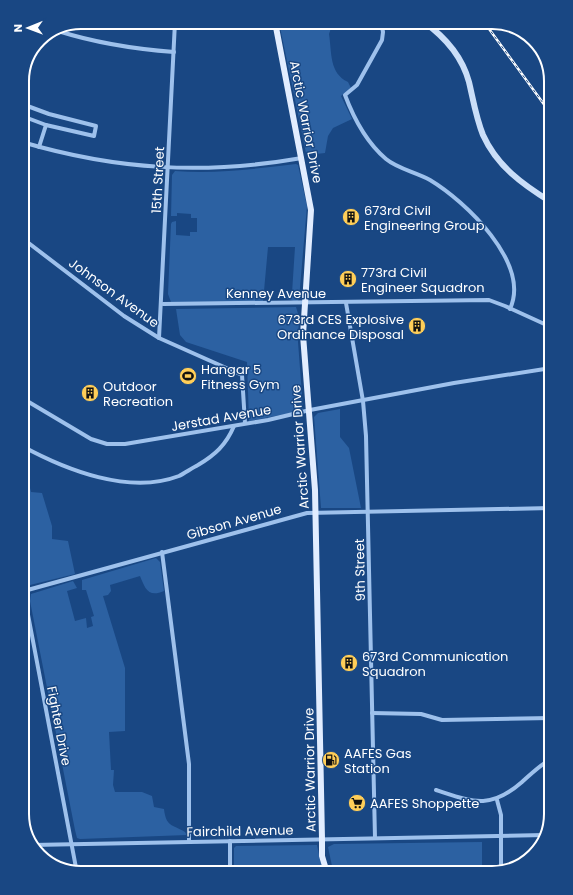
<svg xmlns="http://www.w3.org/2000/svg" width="573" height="895" viewBox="0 0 573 895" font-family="Poppins,sans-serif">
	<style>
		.green { fill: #2c61a2 }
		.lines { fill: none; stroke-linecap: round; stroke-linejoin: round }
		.street { stroke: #9ec1ec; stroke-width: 4 }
		.secondary { stroke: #cadef8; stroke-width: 6 }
		.primary { stroke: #e2edff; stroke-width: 6 }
		.rail-casing { stroke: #fff; stroke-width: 2.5 }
		.rail { stroke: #194783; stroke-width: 1; stroke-dasharray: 3; stroke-linecap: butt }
		.labels { text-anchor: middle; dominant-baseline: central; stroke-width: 3; stroke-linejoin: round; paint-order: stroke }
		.street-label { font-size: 13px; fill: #fff; stroke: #194783 }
		.poi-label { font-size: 13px; fill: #fff; stroke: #194783; text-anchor: start }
		.rim { fill: none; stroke: #fff; stroke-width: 2 }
	</style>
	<rect width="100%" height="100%" fill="#194783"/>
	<g class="green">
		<path d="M279,22h63l-11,6 -2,6c3,19 0,39 19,48l3,6 -10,8 11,23 -19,9 -5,8 -3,17 -18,2 -1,-2z"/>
		<path d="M296,164l2,1 9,41 -8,93 -2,3 -16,-5 11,-4 3,-46h-27l-5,55h-92l-3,-8 3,-70 1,-2 4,-1v14l14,1v-4h7v-14h-6v-4l-14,-1v3h-6l1,-41 3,-4c41,3 80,-2 121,-7z"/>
		<polygon points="296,307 299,317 298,342 303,408 302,411 249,421 247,362 186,342 180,335 176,309"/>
		<polygon points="340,409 340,437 349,448 361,508 321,508 314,417 318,413"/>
		<polygon points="22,474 29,484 31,492 42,493 52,526 52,539 68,541 75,574 30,585 27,581 22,553"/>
		<path d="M156,558l4,4 4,29c-16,7 -19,-3 -24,-15l-30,9 1,6 -3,4 -5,1 22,72v63l-16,1 2,38h3l-1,15 2,7h27l10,4 2,11 10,2c2,18 8,15 21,23l2,3 -107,4 -3,-1 -2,-8 -45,-229 1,-7 42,-13 4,7 -10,3 8,30 11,-3 1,10 6,-2 -2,-9 3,-1 -8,-26h-4v-10z"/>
		<polygon points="482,842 482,873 335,873 332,866 328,847 334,844"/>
		<polygon points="317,845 323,873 234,873 234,848 236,846"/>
	</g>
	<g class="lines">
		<g class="street">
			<path d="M381,22l2,10 -1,8 -25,45 -12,10c9,24 21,47 41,64 12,10 30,13 44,21 35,21 101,83 80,129"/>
			<path d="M58,31c38,12 76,18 116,21"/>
			<polyline points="22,116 46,125 94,136 96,126 49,114 22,104"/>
			<path d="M22,142c95,28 182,33 280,16"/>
			<polyline points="39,147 46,125"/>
			<polyline points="22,238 124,316 159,338 242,375 245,423"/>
			<polyline points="346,303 363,401 366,436 375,838"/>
			<polyline points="163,304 489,300 505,306 551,327"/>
			<polyline points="159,338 175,22"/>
			<polyline points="22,398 91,439 107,444 125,444 268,420 310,410 454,383 551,368"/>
			<path d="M22,446c44,24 107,49 157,30 6,-3 13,-8 19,-11 17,-10 28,-20 36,-39"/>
			<polyline points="162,552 189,764 189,842"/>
			<polyline points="22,583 77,873"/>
			<polyline points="24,591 307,513 551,508"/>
			<polyline points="372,713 421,714 442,720 551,718"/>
			<path d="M436,790c37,12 54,20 86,-8 9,-8 18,-17 29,-23"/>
			<polyline points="497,800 501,815 501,871"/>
			<polyline points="230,841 230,873"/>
			<polyline points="32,845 545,835"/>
		</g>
		<path class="secondary" d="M424,22c21,15 38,34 45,60 4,17 7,36 14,53 14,31 39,49 68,67"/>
		<polyline class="primary" points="275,22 311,210 303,335 315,490 322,839 322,856 327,873"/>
		<defs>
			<polyline id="rail" points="484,22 551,114"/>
		</defs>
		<use href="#rail" class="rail-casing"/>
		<use href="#rail" class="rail"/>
	</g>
	<defs>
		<symbol id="building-disc" viewBox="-11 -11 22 22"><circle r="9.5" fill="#ffce58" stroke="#194783"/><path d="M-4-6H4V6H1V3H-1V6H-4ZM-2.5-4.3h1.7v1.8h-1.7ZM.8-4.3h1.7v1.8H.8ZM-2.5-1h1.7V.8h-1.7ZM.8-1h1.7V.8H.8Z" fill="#111"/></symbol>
		<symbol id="stadium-disc" viewBox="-11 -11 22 22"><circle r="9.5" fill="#ffce58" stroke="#194783"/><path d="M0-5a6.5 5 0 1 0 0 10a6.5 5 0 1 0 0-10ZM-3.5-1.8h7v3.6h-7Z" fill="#111"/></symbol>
		<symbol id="fuel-disc" viewBox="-11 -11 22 22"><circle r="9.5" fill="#ffce58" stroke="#194783"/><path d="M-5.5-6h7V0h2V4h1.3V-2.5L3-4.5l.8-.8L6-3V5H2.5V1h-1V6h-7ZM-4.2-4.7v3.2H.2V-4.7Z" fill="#111"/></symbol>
		<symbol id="supermarket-disc" viewBox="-11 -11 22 22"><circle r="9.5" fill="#ffce58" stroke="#194783"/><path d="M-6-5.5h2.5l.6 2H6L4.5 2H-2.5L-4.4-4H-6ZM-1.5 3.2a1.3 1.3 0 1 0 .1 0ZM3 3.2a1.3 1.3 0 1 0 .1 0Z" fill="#111"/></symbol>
	</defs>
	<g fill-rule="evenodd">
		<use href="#building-disc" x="341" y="207" width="20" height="20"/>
		<use href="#building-disc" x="338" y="269" width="20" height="20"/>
		<use href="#building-disc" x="407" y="316" width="20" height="20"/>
		<use href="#stadium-disc" x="178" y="366" width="20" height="20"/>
		<use href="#building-disc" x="80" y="383" width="20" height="20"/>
		<use href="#building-disc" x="339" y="653" width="20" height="20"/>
		<use href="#fuel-disc" x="321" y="750" width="20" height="20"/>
		<use href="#supermarket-disc" x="347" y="793" width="20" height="20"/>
	</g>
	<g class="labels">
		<g class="street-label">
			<text transform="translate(306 122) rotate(79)">Arctic Warrior Drive</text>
			<text transform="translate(158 180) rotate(-87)">15th Street</text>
			<text transform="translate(114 293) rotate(36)">Johnson Avenue</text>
			<text x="276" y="293">Kenney Avenue</text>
			<text transform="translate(221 418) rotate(-10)">Jerstad Avenue</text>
			<text transform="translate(300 447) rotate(-94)">Arctic Warrior Drive</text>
			<text transform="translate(234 522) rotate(-16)">Gibson Avenue</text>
			<text transform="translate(360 570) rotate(-91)">9th Street</text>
			<text transform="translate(59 726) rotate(79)">Fighter Drive</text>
			<text transform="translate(310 770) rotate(-91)">Arctic Warrior Drive</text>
			<text transform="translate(240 831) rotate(-1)">Fairchild Avenue</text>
		</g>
		<g class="poi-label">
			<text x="364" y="210">673rd Civil<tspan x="364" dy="15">Engineering Group</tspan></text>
			<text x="361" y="272">773rd Civil<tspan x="361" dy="15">Engineer Squadron</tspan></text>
			<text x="404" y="319" text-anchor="end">673rd CES Explosive<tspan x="404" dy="15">Ordinance Disposal</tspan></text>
			<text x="201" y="369">Hangar 5<tspan x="201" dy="15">Fitness Gym</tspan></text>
			<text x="103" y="386">Outdoor<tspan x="103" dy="15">Recreation</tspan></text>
			<text x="362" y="656">673rd Communication<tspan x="362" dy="15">Squadron</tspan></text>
			<text x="344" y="753">AAFES Gas<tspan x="344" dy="15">Station</tspan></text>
			<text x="370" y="803">AAFES Shoppette</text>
		</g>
	</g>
	<path d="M0 0H573V895H0ZM81 29H492A52 52 0 0 1 544 81V814A52 52 0 0 1 492 866H81A52 52 0 0 1 29 814V81A52 52 0 0 1 81 29Z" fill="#194783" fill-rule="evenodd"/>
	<path class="rim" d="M81 29H492A52 52 0 0 1 544 81V814A52 52 0 0 1 492 866H81A52 52 0 0 1 29 814V81A52 52 0 0 1 81 29Z"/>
	<g transform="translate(28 28) rotate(269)" stroke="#194783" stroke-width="3" paint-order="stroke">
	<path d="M0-3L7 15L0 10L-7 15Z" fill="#ffffff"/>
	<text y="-6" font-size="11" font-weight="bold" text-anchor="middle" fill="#ffffff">N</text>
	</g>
</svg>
